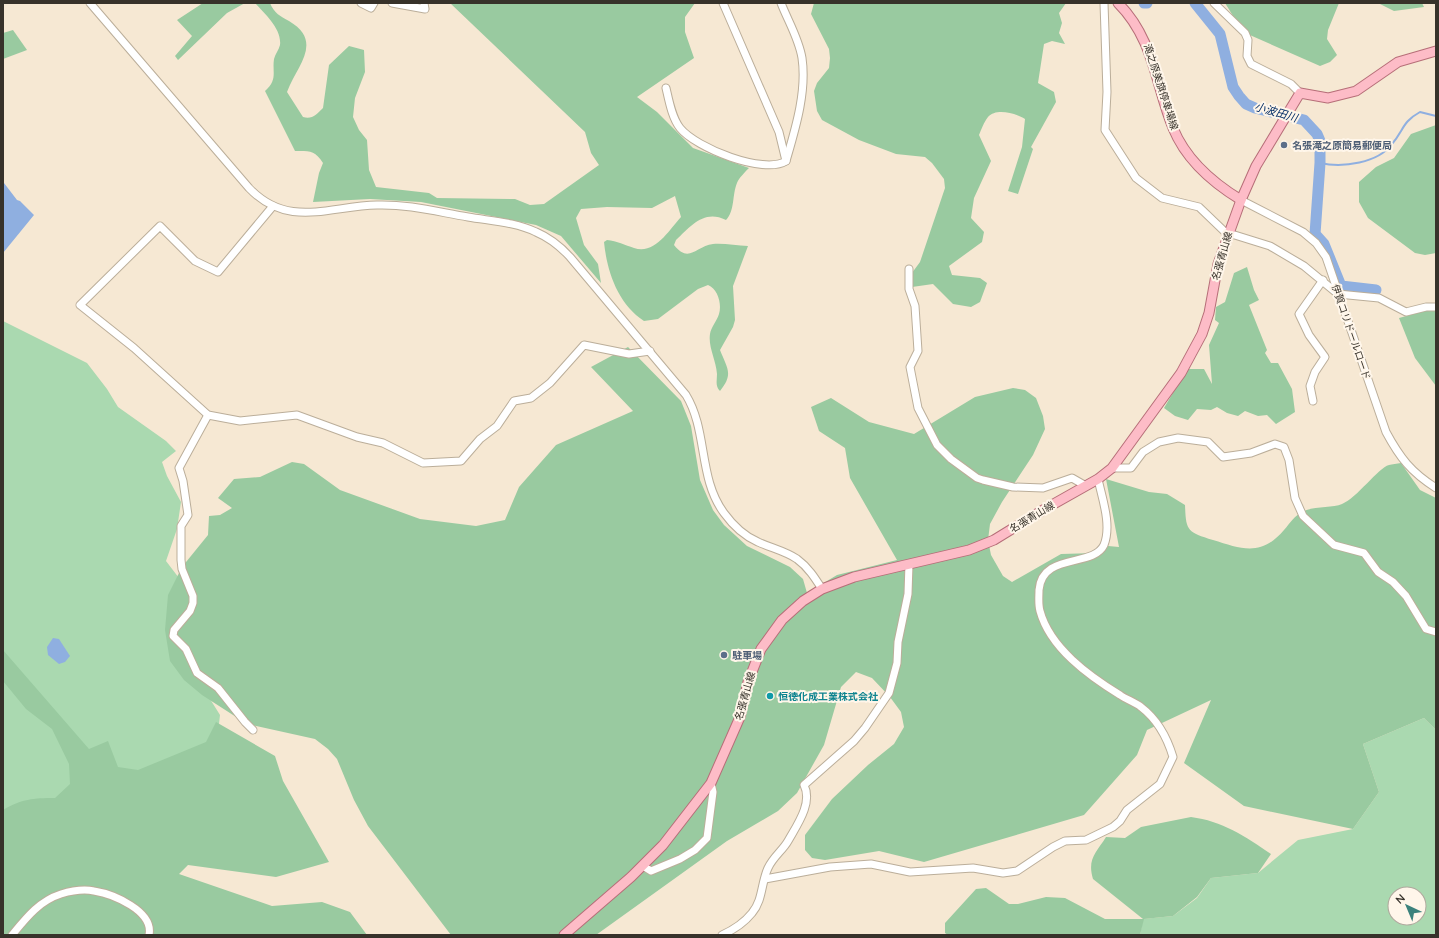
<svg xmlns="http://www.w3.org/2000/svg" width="1439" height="938" viewBox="0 0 1439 938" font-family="Quicksand,'Noto Sans JP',sans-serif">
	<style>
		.green { fill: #aad9b0; fill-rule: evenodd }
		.forest { fill: #99caa0 }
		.water { fill: #8fafe0 }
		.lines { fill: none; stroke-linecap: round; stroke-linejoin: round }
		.stream { stroke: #8fafe0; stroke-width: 2 }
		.river { stroke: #8fafe0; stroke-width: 11 }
		.minor-casing { stroke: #bbae9a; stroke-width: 9 }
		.major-casing { stroke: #b66e78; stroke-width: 11 }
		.minor { stroke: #fff; stroke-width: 7 }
		.major { stroke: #fdbcc7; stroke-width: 9 }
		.service-dot { fill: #5c6f8a; stroke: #fff6ea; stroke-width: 1.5 }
		.culture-dot { fill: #0f9aa8; stroke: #fff6ea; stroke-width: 1.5 }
		.labels { text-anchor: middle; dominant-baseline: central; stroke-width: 4; stroke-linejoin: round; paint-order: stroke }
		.street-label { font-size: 10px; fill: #37322a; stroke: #fff6ea }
		.service-label { font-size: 10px; font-weight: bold; fill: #4e5e75; stroke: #fff6ea; text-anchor: start }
		.culture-label { font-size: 10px; font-weight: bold; fill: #0d838f; stroke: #fff6ea; text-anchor: start }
		.water-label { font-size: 11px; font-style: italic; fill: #062f67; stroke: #fff6ea }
	</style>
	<rect width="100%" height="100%" fill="#f6e8d3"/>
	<g class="green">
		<polygon points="3,321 87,363 107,389 118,407 166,441 176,451 162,462 167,476 181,502 177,529 166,561 182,582 205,691 220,715 218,733 206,751 3,827"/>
		<path d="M1424,718l12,12v205h-296l3,-16 30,-3 24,-18 14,-20 47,-5 40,-33 55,-11 26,-37 -16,-48zM1395,894h24v24h-24z"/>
	</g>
	<g class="forest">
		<polygon points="203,3 245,3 227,13 178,60 175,56 192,36 177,20"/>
		<path d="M255,3h15c4,10 10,13 19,18 35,21 8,44 -2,71l16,25c9,3 14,-3 20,-9l6,-43 20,-19 15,4 1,22 -10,26 -2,19 6,13 8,10 2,30 7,17 53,6 8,5 78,1 15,6 14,-1 55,-39 -8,-12 -6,-21 -135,-129h245l-10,14v15l9,26 -57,39 20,15 36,36 56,20c-4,4 -10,10 -12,15 -5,12 -2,28 -11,37 -22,-11 -35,6 -50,20l-2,5c15,19 22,1 39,-1 11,-1 24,2 35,2l-15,40 2,34 -2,7 -13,23c7,18 14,24 0,41 -5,-5 -3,-11 -3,-17 -1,-14 -9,-27 -7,-40 1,-7 7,-13 9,-20 3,-10 -1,-25 -11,-29l-10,4 -40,30 -14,2c-26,-17 -37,-49 -40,-79l3,-2c10,1 18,5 27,8 21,7 35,-18 47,-31l-6,-21 -23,12 -45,-1 -26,2 -5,9 8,27 14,19 3,19 -40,-47 -25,-11 -115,-23 -51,-3 -57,3 6,-29 4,-10c-8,-13 -14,-12 -28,-12l-30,-60c13,-11 7,-19 9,-32 1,-5 5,-9 6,-14 2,-16 -15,-31 -25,-42z"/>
		<path d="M814,3h252l-7,10 3,10 -3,10 6,11 -13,-3 -8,3 -6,39 16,9 2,10 -25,45 2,2 -15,45 -10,-3 14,-44 3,-28c-10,-6 -29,-11 -37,-2 -4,5 -7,13 -9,18l12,26 -17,37 -3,20 13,14 -2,10 -33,24 3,9 28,3 7,5 -7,19 -9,5 -18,-3 -20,-20 -21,3 -3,-10 11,-15 25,-74 -1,-9 -12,-16 -7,-6 -29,-3 -37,-14 -37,-20 -5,-9 -3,-20 3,-8 12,-15 1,-10 -1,-9 -18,-35z"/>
		<polygon points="1225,3 1339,3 1328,30 1327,39 1337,55 1330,62 1320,66 1243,32"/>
		<polygon points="1378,3 1422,3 1424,7 1394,11"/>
		<polygon points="13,30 27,50 3,59 3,33"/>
		<polygon points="1436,125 1436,253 1425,255 1415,253 1368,218 1359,202 1359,182 1376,167 1394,158 1411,134"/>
		<polygon points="1247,267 1254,290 1259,300 1249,305 1267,350 1265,353 1271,363 1278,363 1292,389 1295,412 1276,424 1267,415 1258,416 1245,411 1238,416 1227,413 1217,407 1211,410 1197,409 1188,420 1175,416 1164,408 1187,369 1204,369 1212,384 1209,345 1219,323 1215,320 1216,307 1225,302 1234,273"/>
		<polygon points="1432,309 1436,311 1436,386 1415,358 1399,318"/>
		<path d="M628,347l53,54 10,25 9,54 13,30 11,15 23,21 43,21 13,12 4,14 30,-18 60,-15 -47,-82 -5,-30 -26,-17 -8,-24 20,-9 38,24 45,12 61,-37 38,-9 12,2 11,8 7,18 2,13 -12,26 -31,47 -12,22 -2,16 3,15 12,21 9,6 49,-28 35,-1 12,-7 11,1 -13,-68 43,13 18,2 18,11c1,26 2,27 28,35 29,9 48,17 71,-10 6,-7 10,-14 20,-19 11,-5 29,-3 38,-7 15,-6 36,-36 47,-39 3,-1 8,-1 12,-2l19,27 16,8v232l-12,-12 -61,26 16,48 -26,37 -109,-23 -60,-43 27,-63 -64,30 -10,25 -53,60 -160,47 -45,-11 -54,9 -13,-2 -7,-8v-15l27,-36 36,-34 26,-21 10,-17 -3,-15 -11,-15 -18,-19 -16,-6 -15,15 -17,58 -27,48 -19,18 -51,30 -131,94h-145l-83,-109 -14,-26 -17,-41 -9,-10 -13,-10 -68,-15 -45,-29 -18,-15 -14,-19 -5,-31 3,-35 14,-28 26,-32 1,-19 11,-1 12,-7 -14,-10 16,-19 26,-2 32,-15 12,2 36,26 80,29 56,7 29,-6 14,-33 37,-42 77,-34 -42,-44z"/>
		<path d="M3,650l86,99 19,-8 10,26 20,3 68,-28 10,-20 59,34 8,25 46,81 -53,15 -88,-12 -9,9 93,32 50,-4 28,10 17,23h-364v-125c19,-11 30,-12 52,-12l15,-14 -1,-20 -17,-35 -26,-20 -23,-28z"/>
		<path d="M1191,817c31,4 54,19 80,37l-13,19 -47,5 -14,19 -24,19 -29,3 -4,16h-192l-3,-2v-10l31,-34 10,-1 23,16h9l28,-7 19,1 40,21h38l-50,-40c-6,-20 3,-26 13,-42l19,1 16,-11z"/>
	</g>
	<g class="water">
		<polygon points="4,183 17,200 20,201 34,215 3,253"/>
		<polygon points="53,638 59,639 70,656 65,662 59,664 48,655 47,647"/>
	</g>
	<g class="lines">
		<path class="stream" d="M1320,163c23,5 58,0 72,-19 12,-14 10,-22 28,-32l16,4"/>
		<g class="river">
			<polyline points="1144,3 1147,3"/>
			<polyline points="1195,3 1220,34 1233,87 1239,96 1246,104 1255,108 1304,120 1317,134 1320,141 1320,163 1315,234 1324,244 1341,286 1376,290"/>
		</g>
		<defs>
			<g id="minor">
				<path d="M90,3l159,185c39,41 80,18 128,17 31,-1 61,7 91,12 23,4 47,5 68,15 14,6 24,14 34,25l116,138c22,36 12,83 38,118 8,11 20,23 34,29 13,6 27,9 39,17 11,8 18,19 25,30"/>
				<polyline points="361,3 371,8 374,3"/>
				<polyline points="392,3 425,9 424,3"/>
				<polyline points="723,3 779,132 786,161"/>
				<polyline points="1104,3 1107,92 1105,130 1136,178 1162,198 1199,207 1225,232 1270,246 1304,266 1338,294 1379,298 1406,312 1426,307 1436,307"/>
				<polyline points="1214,3 1245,33 1248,40 1247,56 1251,64 1291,84 1300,93"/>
				<path d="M666,88c3,13 6,30 14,40 16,20 84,47 106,33 9,-31 21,-69 16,-103 -3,-19 -14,-37 -21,-55"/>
				<path d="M1241,200l62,32 13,11 10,14 60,175c14,26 25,40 50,56"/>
				<polyline points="273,206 218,272 195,261 160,226 80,305 134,348 208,415 240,421 297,415 357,437 383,443 423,463 461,461 480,439 497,426 514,401 531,398 550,383 584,345 629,354 650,351"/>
				<polyline points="909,269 909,289 915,306 918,351 910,367 918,408 937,445 951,459 977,478 983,480 1013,487 1043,488 1072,478 1086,486"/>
				<polyline points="1313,401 1310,386 1315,372 1325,357 1309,335 1299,314 1323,280"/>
				<polyline points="208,415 179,468 183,481 188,515 181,526 181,560 182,569 193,596 193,603 190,611 174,630 173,636 186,649 197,673 218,688 245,722 253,730"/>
				<polyline points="1112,468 1131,468 1143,452 1159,442 1178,438 1208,442 1223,457 1251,453 1275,444 1284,447 1289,460 1295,498 1303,516 1334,545 1364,553 1378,572 1393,582 1406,596 1426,629 1436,632"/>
				<polyline points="643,866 651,871 680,859 695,850 707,838 713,792 711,783"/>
				<path d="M765,879l65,-12 41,-3 39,8 63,-4 30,5 14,-2 36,-24 12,-6 21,-1 27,-13 7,-6 7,-11 33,-26 13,-27c-6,-20 -15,-37 -32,-50 -6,-5 -14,-7 -21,-12 -31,-19 -70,-47 -80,-84 -2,-7 -1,-14 -1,-21 3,-38 54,-22 65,-45 8,-20 -2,-47 -6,-66"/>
				<path d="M12,935c14,-17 27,-34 49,-41 10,-3 23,-5 33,-3 19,3 60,20 55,44"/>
				<path d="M722,935c11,-5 22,-12 30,-22 11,-13 9,-30 16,-45 5,-11 15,-18 20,-27 9,-16 25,-38 16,-56l50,-44 11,-13 24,-35 8,-30 1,-21 10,-48 1,-30"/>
			</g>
			<g id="major">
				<path d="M1118,3c36,36 37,81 55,125 13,32 40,55 68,72"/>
				<polyline points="564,935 631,877 663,845 711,783 740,717 748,682 761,649 782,620 803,601 822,589 854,577 969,550 994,540 1043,510 1098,479 1112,468 1181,373 1202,334 1209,313 1218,264 1241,200 1256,166 1300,93 1328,98 1356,91 1398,62 1436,51"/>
			</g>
		</defs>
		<use href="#minor" class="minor-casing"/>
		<use href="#major" class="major-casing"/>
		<use href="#minor" class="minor"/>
		<use href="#major" class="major"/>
	</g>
	<g class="service-dot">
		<circle cx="1284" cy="145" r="4"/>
		<circle cx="724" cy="655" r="4"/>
	</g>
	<circle class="culture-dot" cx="770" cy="696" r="4"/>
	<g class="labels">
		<g class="street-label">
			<text transform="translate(1161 87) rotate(72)">滝之原美旗停車場線</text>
			<text transform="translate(1222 256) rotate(-74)">名張青山線</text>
			<text transform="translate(1351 332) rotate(71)">伊賀コリドールロード</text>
			<text transform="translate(1032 517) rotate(-31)">名張青山線</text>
			<text transform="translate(745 696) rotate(-74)">名張青山線</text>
		</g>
		<g class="service-label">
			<text x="1292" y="145">名張滝之原簡易郵便局</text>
			<text x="732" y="655">駐車場</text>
		</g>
		<g class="culture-label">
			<text x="778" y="696">恒徳化成工業株式会社</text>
		</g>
		<g class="water-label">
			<text transform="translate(1276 112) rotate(16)">小波田川</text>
		</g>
	</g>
	<rect width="1439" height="938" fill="none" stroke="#37322a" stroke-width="8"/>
	<g transform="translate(1407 906) rotate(316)"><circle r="19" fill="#fff6ea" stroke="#afa89d"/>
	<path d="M0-3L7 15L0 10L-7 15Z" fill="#3b827c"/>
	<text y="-6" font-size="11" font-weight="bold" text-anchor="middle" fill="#37322a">N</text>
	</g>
</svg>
